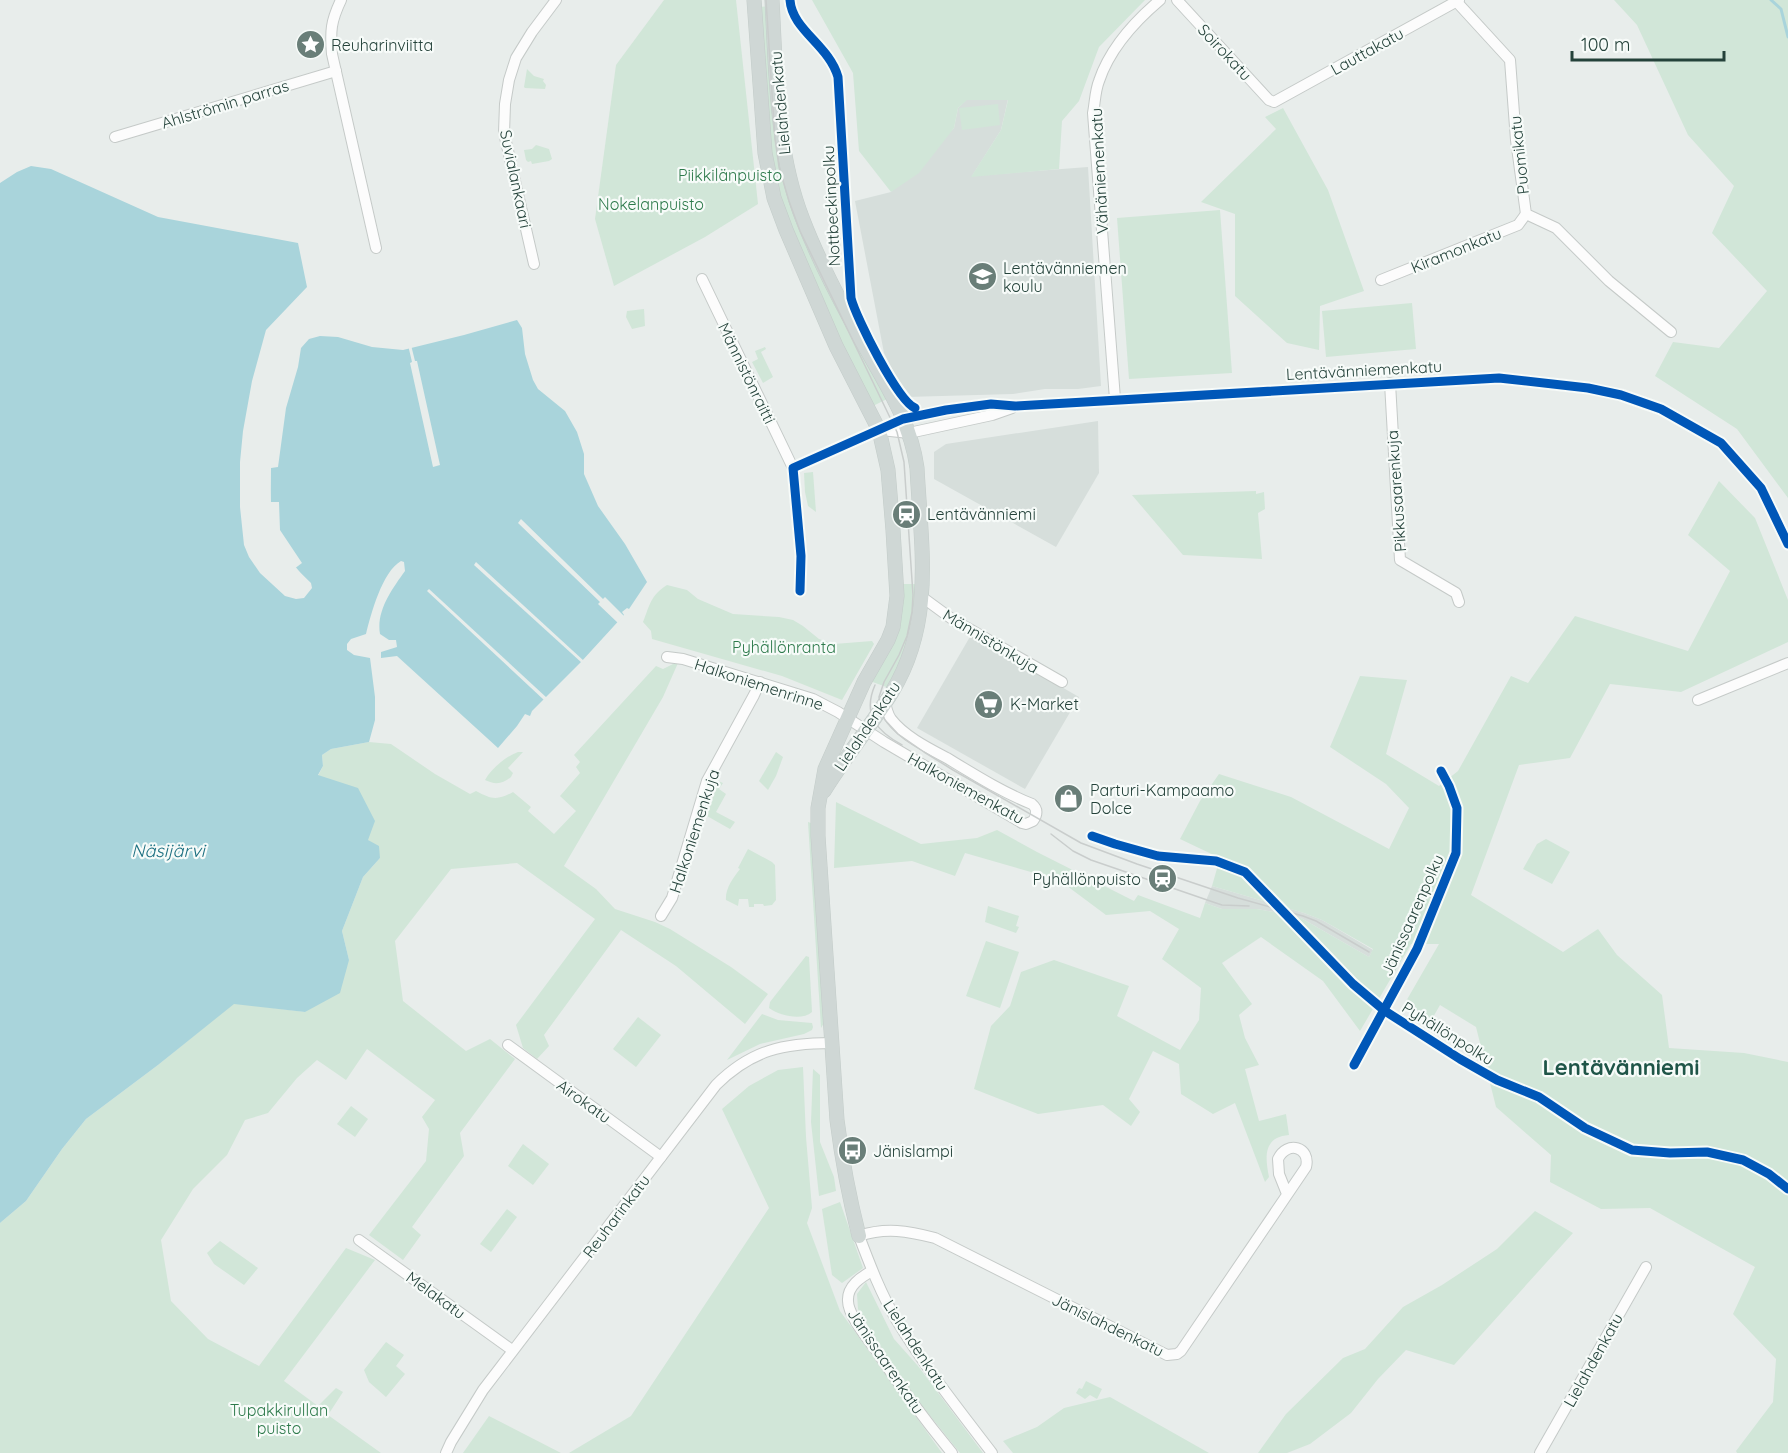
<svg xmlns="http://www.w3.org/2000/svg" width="1788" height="1453" viewBox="0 0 1788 1453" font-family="Quicksand,sans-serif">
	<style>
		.built { fill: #d6dedb }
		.green { fill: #d1e6d8 }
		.water { fill: #a9d4db }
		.pier { fill: #e8edeb }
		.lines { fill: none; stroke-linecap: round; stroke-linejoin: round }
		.stream { stroke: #a9d4db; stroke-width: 3 }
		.minor-casing { stroke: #c5cac8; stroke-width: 12 }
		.major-casing { stroke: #c3ccc9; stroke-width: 15 }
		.minor { stroke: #fcfcfc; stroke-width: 10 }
		.major { stroke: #cfd7d5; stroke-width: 14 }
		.tram { stroke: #c9cdcc; stroke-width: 1.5 }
		.cycleway-casing { stroke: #f7fbf9; stroke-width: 13 }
		.cycleway { stroke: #0057b8; stroke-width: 9 }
		.labels { text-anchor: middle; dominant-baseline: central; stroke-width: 4.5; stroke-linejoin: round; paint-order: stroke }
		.poi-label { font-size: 16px; fill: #24423a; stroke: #f7fbf9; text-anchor: start }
		.street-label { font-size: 16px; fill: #24423a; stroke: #f7fbf9 }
		.park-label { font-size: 16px; fill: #2d7a4b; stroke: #f7fbf9 }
		.water-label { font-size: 18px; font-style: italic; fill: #1c6f80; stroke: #f7fbf9 }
		.district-label { font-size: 22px; font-weight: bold; fill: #1f5548; stroke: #f7fbf9 }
	</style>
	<rect width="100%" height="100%" fill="#e8edeb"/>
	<g class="built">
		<polygon points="1008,99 1001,130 972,176 1088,167 1101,386 1078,389 1045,389 1013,394 906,397 884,353 855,201 891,192 954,128 958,108 966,100"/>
		<polygon points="1098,421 1099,473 1056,547 934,479 934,452 946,444"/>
		<polygon points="971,635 1079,697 1025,789 917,728"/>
		<polygon points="1212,886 1304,913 1322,920 1373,950 1369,957 1301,918 1279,913 1257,909 1222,909 1205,903"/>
	</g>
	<g class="green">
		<polygon points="664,0 736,0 758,204 705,237 614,286 595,219 616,65"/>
		<polygon points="812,0 1145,0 1099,47 1079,101 1062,121 1059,169 971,177 1001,130 1008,100 967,100 958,108 954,128 919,173 891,192 859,151 853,73"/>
		<polygon points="1614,0 1788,0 1788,498 1737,429 1655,376 1673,342 1719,348 1767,291 1712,233 1734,186 1688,135 1637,25"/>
		<polygon points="770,6 780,157 889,398 873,406 812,281 771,172 758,7"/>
		<polygon points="527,69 534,76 544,79 543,81 546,85 545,89 525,88 524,87"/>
		<polygon points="998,104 1000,125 962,130 959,108"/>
		<polygon points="1283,108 1328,190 1364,291 1320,306 1319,350 1287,343 1235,296 1235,214 1201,202 1276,129 1265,117"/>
		<polygon points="536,145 549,149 552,159 549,161 532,164 531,161 528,162 526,160 524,150 532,149"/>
		<polygon points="1220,210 1232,373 1129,379 1117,218"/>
		<polygon points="1412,303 1416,349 1326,357 1322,311"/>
		<polygon points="644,309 645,326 632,329 626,317 627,311"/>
		<polygon points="765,347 766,349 761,352 773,377 763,383 752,362 758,359 755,351"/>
		<polygon points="813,472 816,512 808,506 805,492 804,473"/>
		<path d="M1719,481l36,37 33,82v42l-107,50 -71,-8 -40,74 -51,7 -48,130 92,57 35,-23 19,26 45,40 7,53 75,5 44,9v391h-51l-1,-2 37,-49 3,-43 -43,-45 22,-47 -105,-59 -49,1 -51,-27 1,-27 -55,-48 -20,-80 -36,-22 -8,14 -27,-16 34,-59h-28l-51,87 -37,-50 -62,-44 -39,26 30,41 -13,11 6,23 14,27 -14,4 14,52 27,-7 3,21c-26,2 -24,22 -20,42l-4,5 -30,-79 -22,11 -32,-20 -2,-30 -26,-13 -24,48 11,13 -9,14 -28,-21 -65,9 -64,-25 17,-63 19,-20 11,-34 33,-12 75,26 -12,30 63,34 19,-30 2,-32 -39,-29 17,-30 -29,-18 -44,4 -47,-35 -94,-27 -10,23 -43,-15 -78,7 2,-66 85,42 56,-6 20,-8 40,22 97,49 4,-6 62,23 5,-15 17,6h35l22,4 22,5 68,39 4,-8 -51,-29 -18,-7 -92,-27 8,-28 -40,-19 20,-38 19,-27 72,23 98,52 20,-41 -23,-24 -56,-37 30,-71 47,4 -21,74 53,32 19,-15 53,-95 17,7 47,-67 113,35 42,-80 -42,-36z"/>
		<polygon points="1256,491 1256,494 1264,492 1265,509 1258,513 1262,559 1183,555 1132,495"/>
		<polygon points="900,584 919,584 913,632 889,688 870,681"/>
		<path d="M667,585l20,5 11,9 35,15 46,3 14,3 10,6 16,13 15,5 38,-3 2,3 -32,56 -60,-24 -130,-37 -1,-8 -8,-9c7,-17 7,-26 24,-37z"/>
		<path d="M675,663h3l-15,34 -99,169 32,23 19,20 40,13 15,7 61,38 37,27 -23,30 -69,-58 -55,-36 -77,105 5,11 -12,13 -14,-11 -7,-23 79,-106 -78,-56 -66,6 -56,72 8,60 63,50 24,-12 25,20 -55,74 4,23 -52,71 9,8 -18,25 -34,-25 57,-74 3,-32 -7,-12 13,-17 -68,-51 -21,31 -29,-20 -20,18 -29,35 -23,7 -18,35 -34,34 -32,51 10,61 37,38 51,27 87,-118 29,12 -91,121 34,25 18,-18 7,4 -15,23 53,38h-381v-230l26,-22 36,-52 24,-30 72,-54 76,-62 71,9 44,-52 -7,-29 21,-54 17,-19 -12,-18 -50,-64 5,-10 -1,-11 9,-6 38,-7 22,2 44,30 35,20 6,-3c15,8 21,10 37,1l18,15 -3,4 26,23 22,-23 -16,-15 20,-23 -4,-6 4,-5 -6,-7 82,-89 7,3z"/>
		<path d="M518,752h5l-15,16 5,5 -2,4c-8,7 -16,8 -26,3 6,-11 20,-23 33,-28z"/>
		<polygon points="776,752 783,757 776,776 768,790 759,781"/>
		<polygon points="718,781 723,783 719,789 726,794 716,812 735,822 730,829 707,816"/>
		<polygon points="808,822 811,823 824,1023 821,1028"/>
		<polygon points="1546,839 1570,852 1552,884 1523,869 1537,844"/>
		<path d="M748,849l24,13 3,3 1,35 -4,5 -8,1 -1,-2h-9v3h-5l-1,-8h-9l-1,7 -12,-6c-1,-11 7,-22 14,-31l-2,-1z"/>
		<polygon points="988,906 1019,916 1016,926 1019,927 1016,933 985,922"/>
		<polygon points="986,941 1019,952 1000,1008 966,996"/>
		<path d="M806,956l3,1 3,55c-10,9 -32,4 -43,-4l1,-6z"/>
		<polygon points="762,1014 778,1020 812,1023 813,1027 812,1030 804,1034 760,1044 727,1060"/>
		<polygon points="638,1017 661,1035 636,1067 613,1049"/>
		<polygon points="803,1067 806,1137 812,1208 807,1223 840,1311 942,1453 569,1453 631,1416 769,1208 722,1109 749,1086 778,1070"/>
		<polygon points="813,1069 820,1075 820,1142 834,1177 836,1191 819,1196 811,1122"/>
		<polygon points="351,1106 368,1119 355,1137 337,1124"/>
		<polygon points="523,1144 549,1164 533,1185 508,1166"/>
		<polygon points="840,1202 863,1268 842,1283 832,1275 822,1209"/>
		<polygon points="507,1209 517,1217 491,1252 480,1244"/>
		<polygon points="1535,1211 1573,1233 1454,1365 1406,1350 1378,1379 1351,1413 1310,1444 1287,1453 1258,1453 1286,1414 1343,1358 1365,1349 1403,1307 1442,1285 1497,1249"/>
		<polygon points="220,1241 258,1268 244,1285 214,1264 207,1253"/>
		<polygon points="866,1282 894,1339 918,1366 983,1453 960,1453 915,1397 884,1353 858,1309 857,1294"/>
		<polygon points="386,1342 404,1355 396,1366 405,1374 386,1397 369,1382 364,1370"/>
		<polygon points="1086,1381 1102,1389 1097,1399 1090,1395 1085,1399 1076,1393 1079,1388 1082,1389"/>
		<polygon points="1110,1397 1209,1453 1013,1453 1003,1441 1037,1427 1064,1408"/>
		<polygon points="489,1416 561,1453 463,1453"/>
	</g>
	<path class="water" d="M31,166l20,3 107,48 140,26 9,44 -41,43 -14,51 -9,50 -3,31v45l4,38 5,12 11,16 25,23 11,3 8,-1 8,-10 -1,-5c-16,-15 -34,-36 -38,-58 -3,-18 -2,-39 -2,-57l7,-1 8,-59 12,-41 3,-19 8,-9 11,-3 18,1 34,10 31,3 61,-15 53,-15 5,8 3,26 8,26 5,9 27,22 12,21 7,22v20l14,32 27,38 22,38 -18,27 -2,-1 -5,4 2,3 -43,47 -49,49 -2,5 -5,-2 -8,12 -19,22 -101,-92 -16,2v-6l16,-5 -1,-7h-7l-9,-6c-4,-23 12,-45 25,-63l-1,-9 -3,-1c-19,11 -30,53 -35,73l-15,5 -4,5v6l7,5 16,3 5,39v23l-6,22 -38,7 -9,6 1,11 -5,9 40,13 17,33 -7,19 11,6 1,12 -17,19 -21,54 7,29 -9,33 -35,19 -71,-8 -76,61 -72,54 -24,30 -36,52 -26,22v-1040l17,-11z"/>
	<g class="pier">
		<polygon points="408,345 411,345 415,361 417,361 440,465 433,467 410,363 412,362"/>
		<polygon points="269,502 279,502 280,530 302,563 294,569 275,541 270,527"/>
		<polygon points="521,519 603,599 605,597 624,616 618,623 598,604 600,602 518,523"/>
		<polygon points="476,562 584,661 582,663 474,565"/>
		<polygon points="429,589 547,698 547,700 544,700 427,591"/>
	</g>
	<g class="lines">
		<polyline class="stream" points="1771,0 1781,9 1788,37"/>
		<defs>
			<g id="minor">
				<path d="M341,0c-10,21 -11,31 -9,54l44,194"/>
				<polyline points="1177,0 1269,100 1274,102 1459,0"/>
				<polyline points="1455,0 1510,60 1516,140 1526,214 1556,228 1609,281 1671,332"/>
				<polyline points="115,137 336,71"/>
				<polyline points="534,264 504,133 505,104 509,80 516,58 532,32 556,0"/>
				<polyline points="702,279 793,468"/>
				<polyline points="1381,280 1518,225 1526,214"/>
				<polyline points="1390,383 1400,560 1456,593 1459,602"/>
				<path d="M1115,399l-22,-286c2,-10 2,-22 6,-32 11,-33 35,-59 61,-81"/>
				<polyline points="881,430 909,433 992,415 1012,408"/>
				<polyline points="800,591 801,556 793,468 903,419 946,410 991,404 1015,406 1499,378 1588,388 1621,395 1661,409 1721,443 1761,488 1788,544"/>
				<polyline points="922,597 952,619 1062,682"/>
				<path d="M667,657l16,2 130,40 25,13 46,30 138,81 4,1 7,-3c4,-6 5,-12 -1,-17 -30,-12 -57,-29 -85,-46 -19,-10 -43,-22 -56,-39 -4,-6 -5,-11 -6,-18"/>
				<polyline points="1698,700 1788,663"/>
				<polyline points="661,916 672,898 707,781 754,695 760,682"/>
				<polyline points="508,1045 661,1157"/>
				<polyline points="359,1240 512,1350"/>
				<path d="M872,1271c-11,6 -25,15 -24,30 0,14 19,37 27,48 24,36 49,70 77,104"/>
				<path d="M446,1453l5,-11 32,-52 233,-305c35,-35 68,-42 116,-42"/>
				<path d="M992,1453c-33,-43 -67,-86 -95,-132 -16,-27 -27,-56 -38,-85 27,-9 49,-5 76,2l232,117 10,-1 4,-3 125,-184c5,-20 -19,-27 -28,-8l1,15 8,20"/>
				<polyline points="1540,1453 1646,1267"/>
			</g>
			<g id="major">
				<path d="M754,0l11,153 9,45 12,32 50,116 43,84 9,40 5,60 4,66 -4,31 -5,13 -24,42 -39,87 -7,39v28l19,284c5,40 12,77 22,116"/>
				<path d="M772,0c4,73 4,152 31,220 17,44 40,86 62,127 22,39 46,76 52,121 4,79 18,153 -25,224 -21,34 -47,65 -68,99"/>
			</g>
		</defs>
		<use href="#minor" class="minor-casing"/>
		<use href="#major" class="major-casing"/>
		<use href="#minor" class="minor"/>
		<use href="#major" class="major"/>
		<g class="tram">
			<polyline points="766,0 775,139 779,167 789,201 800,231 897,432 904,462 913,595 912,612 907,636 899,655 884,682 879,697 881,712 885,720 898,734 924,752 953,770 1081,843 1137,864 1238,898 1303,916 1316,921 1369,952"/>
			<path d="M875,685c-13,30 2,46 27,60"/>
			<polyline points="1051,834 1073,851 1091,860 1213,902 1222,905 1249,906"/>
		</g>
		<defs>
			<g id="cycleway">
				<path d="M790,0c2,30 39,45 48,77l13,221c5,20 47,103 64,110"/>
				<polyline points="800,591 801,556 793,468 903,419 946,410 991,404 1015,406 1499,378 1588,388 1621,395 1661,409 1721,443 1761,488 1788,544"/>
				<polyline points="1092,836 1115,844 1158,856 1216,861 1245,872 1353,984 1385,1011 1460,1059 1497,1080 1539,1097 1585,1128 1632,1150 1670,1153 1707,1152 1743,1160 1769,1174 1788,1189"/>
				<polyline points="1354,1065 1417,949 1456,853 1457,808 1449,786 1441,771"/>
			</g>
		</defs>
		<use href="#cycleway" class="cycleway-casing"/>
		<use href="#cycleway" class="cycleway"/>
	</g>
	<defs>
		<symbol id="sight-disc" viewBox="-11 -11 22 22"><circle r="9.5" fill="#697e78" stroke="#f7fbf9"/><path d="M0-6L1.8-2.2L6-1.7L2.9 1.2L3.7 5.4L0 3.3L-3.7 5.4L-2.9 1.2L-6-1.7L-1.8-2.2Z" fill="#fff"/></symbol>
		<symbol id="school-disc" viewBox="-11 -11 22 22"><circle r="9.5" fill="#697e78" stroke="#f7fbf9"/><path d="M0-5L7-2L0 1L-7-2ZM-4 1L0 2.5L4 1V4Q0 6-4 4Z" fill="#fff"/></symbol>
		<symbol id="station-disc" viewBox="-11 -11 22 22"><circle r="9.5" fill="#697e78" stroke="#f7fbf9"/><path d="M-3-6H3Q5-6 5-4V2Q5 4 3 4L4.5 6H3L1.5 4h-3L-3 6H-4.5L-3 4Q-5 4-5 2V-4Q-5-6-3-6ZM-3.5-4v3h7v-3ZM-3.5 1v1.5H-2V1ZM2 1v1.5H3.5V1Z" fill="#fff"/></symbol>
		<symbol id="supermarket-disc" viewBox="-11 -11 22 22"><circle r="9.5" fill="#697e78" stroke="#f7fbf9"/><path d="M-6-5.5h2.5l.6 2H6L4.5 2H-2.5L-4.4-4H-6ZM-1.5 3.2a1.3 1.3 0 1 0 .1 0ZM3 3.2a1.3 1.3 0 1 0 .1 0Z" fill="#fff"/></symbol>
		<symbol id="shop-disc" viewBox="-11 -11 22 22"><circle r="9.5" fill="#697e78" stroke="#f7fbf9"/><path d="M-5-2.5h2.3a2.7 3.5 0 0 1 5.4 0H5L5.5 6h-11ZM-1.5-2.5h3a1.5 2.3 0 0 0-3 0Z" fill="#fff"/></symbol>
		<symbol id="bus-disc" viewBox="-11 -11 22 22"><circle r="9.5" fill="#697e78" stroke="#f7fbf9"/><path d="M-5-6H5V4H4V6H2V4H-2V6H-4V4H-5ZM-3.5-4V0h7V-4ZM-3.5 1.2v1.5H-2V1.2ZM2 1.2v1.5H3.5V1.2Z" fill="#fff"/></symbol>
	</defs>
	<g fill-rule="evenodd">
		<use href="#sight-disc" x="294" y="28" width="33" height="33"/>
		<use href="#school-disc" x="966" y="260" width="33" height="33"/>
		<use href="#station-disc" x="890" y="498" width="33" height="33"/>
		<use href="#supermarket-disc" x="972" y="688" width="33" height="33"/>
		<use href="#shop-disc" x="1052" y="782" width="33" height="33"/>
		<use href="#station-disc" x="1146" y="862" width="33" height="33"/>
		<use href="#bus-disc" x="836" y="1134" width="33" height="33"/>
	</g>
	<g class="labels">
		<g class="poi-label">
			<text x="331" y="45">Reuharinviitta</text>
			<text x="1003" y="268">Lentävänniemen<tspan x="1003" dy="18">koulu</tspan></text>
			<text x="927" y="514">Lentävänniemi</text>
			<text x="1010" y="704">K-Market</text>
			<text x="1090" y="790">Parturi-Kampaamo<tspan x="1090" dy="18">Dolce</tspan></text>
			<text x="1141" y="879" text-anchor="end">Pyhällönpuisto</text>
			<text x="873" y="1151">Jänislampi</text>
		</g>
		<g class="street-label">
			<text transform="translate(1367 51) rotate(-29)">Lauttakatu</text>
			<text transform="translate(1225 52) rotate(47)">Soirokatu</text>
			<text transform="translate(780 103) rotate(-95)">Lielahdenkatu</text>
			<text transform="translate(225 104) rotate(-17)">Ahlströmin parras</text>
			<text transform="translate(1519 155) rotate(-96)">Puomikatu</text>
			<text transform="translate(1099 171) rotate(-93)">Vähäniemenkatu</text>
			<text transform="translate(516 179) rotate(78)">Suvialankaari</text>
			<text transform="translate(831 206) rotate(-93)">Nottbeckinpolku</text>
			<text transform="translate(1456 250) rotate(-22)">Kiramonkatu</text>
			<text transform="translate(1364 370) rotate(-3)">Lentävänniemenkatu</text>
			<text transform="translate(747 373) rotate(64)">Männistönraitti</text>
			<text transform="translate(1396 491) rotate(-94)">Pikkusaarenkuja</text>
			<text transform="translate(991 641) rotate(31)">Männistönkuja</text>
			<text transform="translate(759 684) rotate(18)">Halkoniemenrinne</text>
			<text transform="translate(867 726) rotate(-56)">Lielahdenkatu</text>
			<text transform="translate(966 788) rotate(29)">Halkoniemenkatu</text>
			<text transform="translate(694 831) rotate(-72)">Halkoniemenkuja</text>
			<text transform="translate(1412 915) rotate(-66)">Jänissaarenpolku</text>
			<text transform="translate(1448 1033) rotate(32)">Pyhällönpolku</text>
			<text transform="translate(584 1101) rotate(36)">Airokatu</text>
			<text transform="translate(616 1216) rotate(-53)">Reuharinkatu</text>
			<text transform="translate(436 1295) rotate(36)">Melakatu</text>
			<text transform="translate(1108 1325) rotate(26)">Jänislahdenkatu</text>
			<text transform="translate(916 1345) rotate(57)">Lielahdenkatu</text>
			<text transform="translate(1593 1360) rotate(-61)">Lielahdenkatu</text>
			<text transform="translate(886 1361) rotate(56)">Jänissaarenkatu</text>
		</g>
		<g class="park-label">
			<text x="730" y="175">Piikkilänpuisto</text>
			<text x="651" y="204">Nokelanpuisto</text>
			<text x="784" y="647">Pyhällönranta</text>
			<text x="279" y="1410">Tupakkirullan<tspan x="279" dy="18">puisto</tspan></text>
		</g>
		<g class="water-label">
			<text x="168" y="850">Näsijärvi</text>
		</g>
		<g class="district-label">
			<text x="1621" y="1067">Lentävänniemi</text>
		</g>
	</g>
	<path d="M1572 51v9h152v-9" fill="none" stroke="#24423a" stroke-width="3"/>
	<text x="1581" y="51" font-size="18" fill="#24423a" stroke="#f7fbf9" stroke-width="4.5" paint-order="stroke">100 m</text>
</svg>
